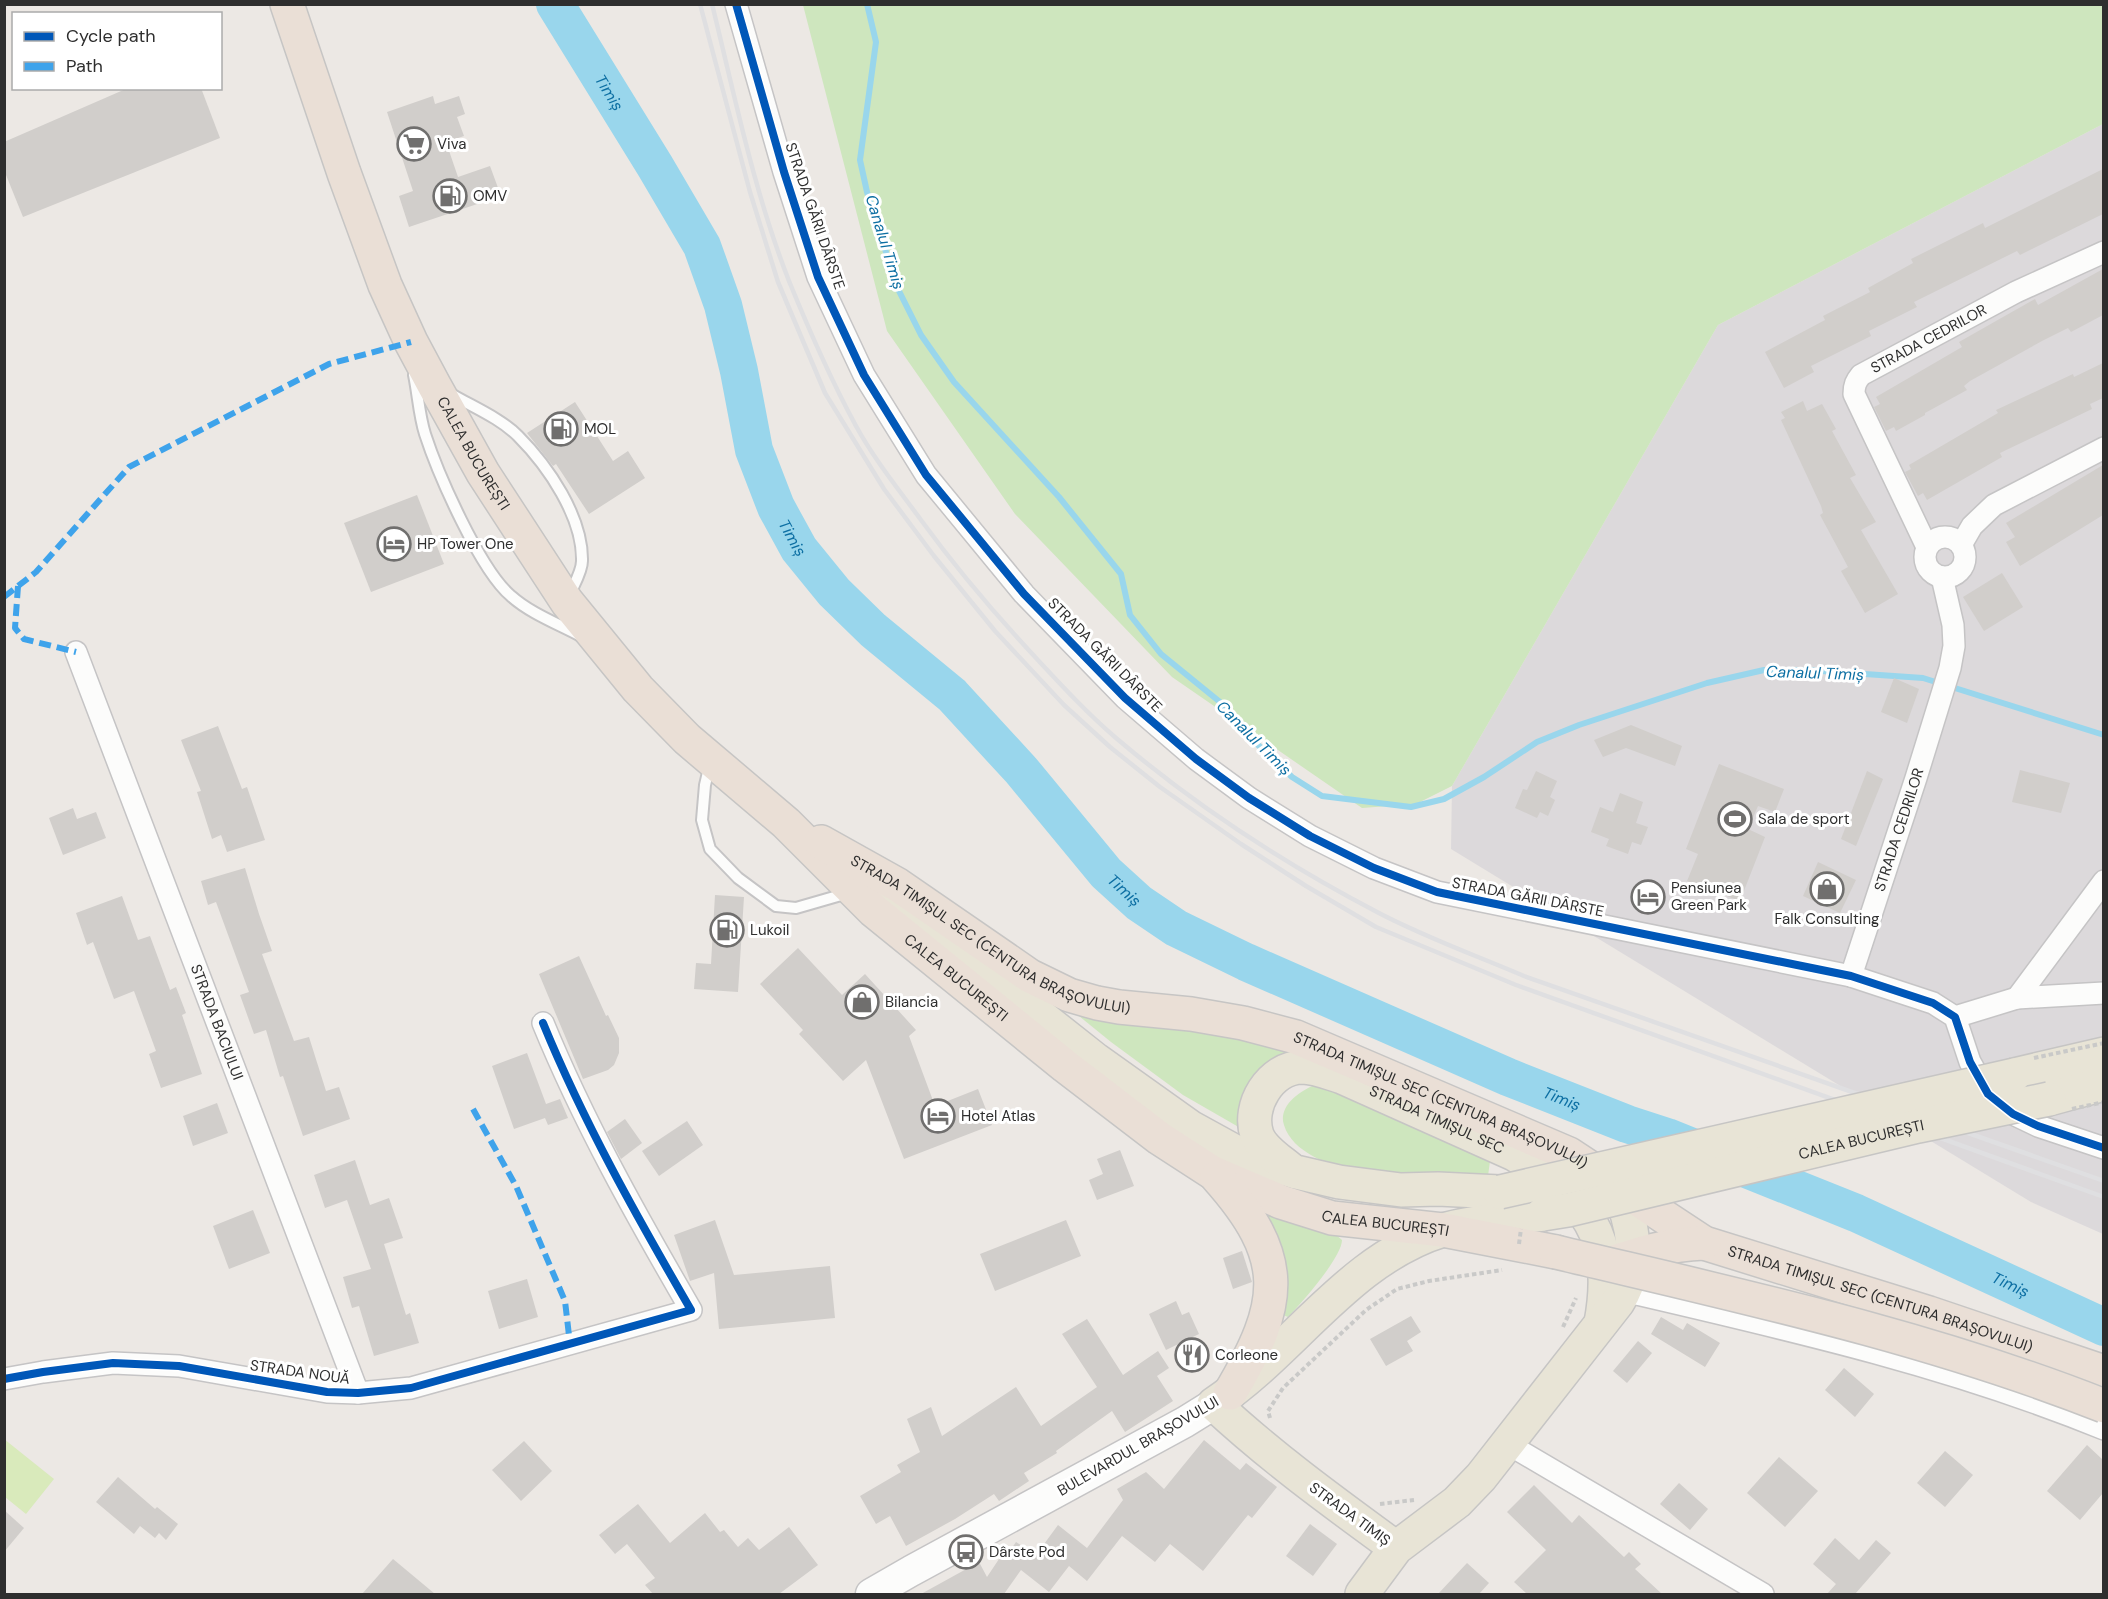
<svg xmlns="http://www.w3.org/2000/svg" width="2108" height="1599" viewBox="0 0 2108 1599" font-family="'DM Sans',sans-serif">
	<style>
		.industrial { fill: #dcd9db }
		.green { fill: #cee6be }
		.pitch { fill: #d9eabb }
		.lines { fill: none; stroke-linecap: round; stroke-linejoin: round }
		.stream { stroke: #99d6ec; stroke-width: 6 }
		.river { stroke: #99d6ec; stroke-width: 38 }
		.building { fill: #d1cecb }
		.lane-casing { stroke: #c5c4c5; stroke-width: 14 }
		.street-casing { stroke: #c5c4c5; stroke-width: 24 }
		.secondary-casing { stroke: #c5c4c5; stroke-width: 33 }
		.primary-casing { stroke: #c6c5c4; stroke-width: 36 }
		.highway-casing { stroke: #c6c5c4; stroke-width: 36 }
		.path { stroke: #c9c9c8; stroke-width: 4; stroke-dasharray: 4.5 3; stroke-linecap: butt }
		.lane { stroke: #fcfcfb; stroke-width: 10 }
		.street { stroke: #fcfcfb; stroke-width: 21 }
		.secondary { stroke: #fcfcfb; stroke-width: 30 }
		.primary { stroke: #e8e4d6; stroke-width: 33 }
		.highway { stroke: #eadfd6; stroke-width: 33 }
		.rail { stroke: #dfdfe1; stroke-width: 4.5 }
		.primary-bridge-casing { stroke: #c6c5c4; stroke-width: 36; stroke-linecap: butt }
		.highway-bridge-casing { stroke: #c6c5c4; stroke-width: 36; stroke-linecap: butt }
		.path-bridge { stroke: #c9c9c8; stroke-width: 4; stroke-dasharray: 4.5 3; stroke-linecap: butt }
		.primary-bridge { stroke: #e8e4d6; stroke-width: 33 }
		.highway-bridge { stroke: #eadfd6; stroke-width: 33 }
		.quiet { stroke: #3ea3eb; stroke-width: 6; stroke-dasharray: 12 6; stroke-linecap: butt }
		.cycleway-casing { stroke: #fff; stroke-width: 11 }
		.cycleway { stroke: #0057b8; stroke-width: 8 }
		.labels { text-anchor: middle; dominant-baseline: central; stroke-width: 6; stroke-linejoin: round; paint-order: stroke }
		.poi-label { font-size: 15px; fill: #2e2e2e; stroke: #fff; text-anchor: start }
		.street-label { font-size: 15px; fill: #2e2e2e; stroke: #fff }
		.water-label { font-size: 16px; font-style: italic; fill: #0d6fa3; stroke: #fff }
	</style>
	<rect width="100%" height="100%" fill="#ece8e4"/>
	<polygon class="industrial" points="2103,124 2103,1234 2031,1202 1451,849 1452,786 1718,325"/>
	<g class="green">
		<polygon points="803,5 2103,5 2103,124 1718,325 1452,786 1416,804 1362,808 1172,677 1015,514 887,331"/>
		<polygon points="1063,1003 1217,1030 1299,1053 1256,1137 1183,1095 1111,1042"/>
		<path d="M1314,1085l22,4 154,72 -2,15 -8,2c-28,-2 -55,-3 -83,-4 -14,-1 -29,0 -42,-3 -25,-5 -63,-19 -71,-46 -6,-19 15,-33 30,-40z"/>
		<path d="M1264,1211l71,23 7,6c0,17 -41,64 -54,77l-5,-2c8,-40 3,-69 -19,-104z"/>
	</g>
	<polygon class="pitch" points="4,1439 54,1479 26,1514 5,1497"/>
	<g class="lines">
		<polyline class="stream" points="867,4 876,42 860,160 867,192 897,287 921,335 954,382 1059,497 1121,574 1130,615 1161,654 1220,702 1256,743 1292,777 1322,796 1411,807 1444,799 1484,777 1537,742 1579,725 1707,683 1764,670 1807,670 1923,678 2104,735"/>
		<path class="river" id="s1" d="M555,4l100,162 47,80 21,59 16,66 15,79 22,57 23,42 35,43 39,38 79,65 69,75 85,103 33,30 37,25 70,34 262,115 119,47 40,13 189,76 248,114"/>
	</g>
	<g class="building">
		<polygon points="128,88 201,88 220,138 23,217 4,170 4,142"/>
		<polygon points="433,96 435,104 459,96 465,114 457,117 464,136 446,142 458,177 490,166 501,196 409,227 399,196 413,191 387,112"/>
		<polygon points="2103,169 2103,214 2020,255 2017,251 1914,302 1917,307 1869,331 1871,336 1811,366 1814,372 1784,388 1765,352 1825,320 1823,316 1870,292 1868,288 1913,263 1911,259 1983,223 1985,228"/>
		<polygon points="2103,269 2103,315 2071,332 2068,328 2042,341 1970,381 1964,386 1967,390 1925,413 1925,415 1896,431 1894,427 1886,431 1874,407 1880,404 1876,397 1962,347 1959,342 2003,317 2035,299 2038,305"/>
		<polygon points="2103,363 2103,398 2090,404 2092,409 2000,453 2002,457 1927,500 1923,493 1918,496 1905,472 1911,469 1909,465 1998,413 1996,410 2073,374 2074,377"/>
		<polygon points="1803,401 1807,411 1822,404 1836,429 1832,431 1856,475 1850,478 1876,522 1861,530 1898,594 1865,613 1841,571 1848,567 1820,515 1823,513 1821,506 1781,420 1785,418 1781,412"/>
		<polygon points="575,402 613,461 628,451 645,478 589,514 556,464 553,466 527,433"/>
		<polygon points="2103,465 2103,515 2020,566 2006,542 2015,537 2006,523"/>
		<polygon points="417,495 444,564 371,592 344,523"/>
		<polygon points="2002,573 2023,607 1984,631 1963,597"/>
		<polygon points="1894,678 1919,689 1907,723 1881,712"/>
		<polygon points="1631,725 1682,746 1675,766 1626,748 1603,757 1594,740"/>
		<polygon points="218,726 242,789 247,787 265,840 227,852 221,835 212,839 197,792 201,791 181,740"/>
		<polygon points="1719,764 1784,789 1775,812 1758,806 1748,829 1765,837 1740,901 1687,881 1698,854 1686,849"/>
		<polygon points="2020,770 2070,783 2061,813 2012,802"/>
		<polygon points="1536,771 1557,781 1550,797 1555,800 1548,816 1540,812 1537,818 1515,808 1523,789 1527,790"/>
		<polygon points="1867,771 1883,779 1856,846 1841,839"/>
		<polygon points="1620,793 1643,802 1636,823 1648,827 1641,845 1632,842 1628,854 1606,846 1609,839 1591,832 1600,807 1613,812"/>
		<polygon points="73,808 77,819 96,812 106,838 63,855 49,818"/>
		<polygon points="1818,862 1856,880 1840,913 1803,896"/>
		<polygon points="245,868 259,914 272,951 262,954 294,1041 309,1037 326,1091 339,1087 350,1119 303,1136 283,1076 280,1077 266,1030 254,1034 240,995 249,992 216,902 208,905 201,881"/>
		<polygon points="715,895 744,897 738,992 694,989 696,963 711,964"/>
		<polygon points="122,896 138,940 150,936 170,990 176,987 186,1013 182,1015 202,1074 161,1088 149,1054 156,1051 134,991 114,999 93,942 87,945 76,913"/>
		<polygon points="798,948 842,995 865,974 916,1030 909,1036 935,1106 978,1089 992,1125 904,1159 866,1060 843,1081 799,1034 803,1030 760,984"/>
		<polygon points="579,956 606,1016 608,1015 619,1038 619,1053 614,1065 608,1070 583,1079 539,974"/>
		<polygon points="527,1053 546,1104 560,1099 568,1118 548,1125 545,1118 514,1129 492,1066"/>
		<polygon points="217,1103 228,1133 193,1146 183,1116"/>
		<polygon points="625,1119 642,1143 621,1159 607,1132"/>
		<polygon points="687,1121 703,1145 659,1176 642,1151"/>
		<polygon points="1120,1150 1134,1186 1097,1200 1089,1180 1103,1174 1097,1159"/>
		<polygon points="355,1160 370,1205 389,1198 403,1238 384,1244 406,1315 410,1313 419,1343 374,1356 359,1306 352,1308 343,1277 371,1269 347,1200 325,1208 314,1175"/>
		<polygon points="253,1210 270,1253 229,1269 213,1226"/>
		<polygon points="715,1220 734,1275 830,1266 835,1318 719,1329 714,1273 690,1281 674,1235"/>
		<polygon points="1066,1220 1081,1256 995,1291 980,1254"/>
		<polygon points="1242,1251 1252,1282 1233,1289 1223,1258"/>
		<polygon points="527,1279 538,1317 499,1329 488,1291"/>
		<polygon points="1176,1301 1182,1315 1189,1312 1199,1334 1166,1350 1149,1314"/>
		<polygon points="1411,1316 1421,1332 1407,1341 1413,1351 1386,1366 1370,1339"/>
		<polygon points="1661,1317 1683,1330 1687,1323 1720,1343 1705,1367 1651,1334"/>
		<polygon points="1087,1319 1123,1375 1158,1351 1169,1368 1157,1376 1173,1401 1125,1432 1112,1411 1056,1451 1057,1453 1024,1473 1029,1481 999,1501 994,1494 955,1519 906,1546 890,1516 876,1524 860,1496 901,1472 897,1465 920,1452 907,1419 931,1407 942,1436 1016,1387 1041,1426 1097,1387 1062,1334"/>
		<polygon points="1638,1341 1652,1353 1627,1383 1613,1371"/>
		<polygon points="1844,1368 1874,1394 1855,1417 1825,1390"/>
		<polygon points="1204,1440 1240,1470 1246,1463 1277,1487 1252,1518 1248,1515 1203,1571 1170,1544 1155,1562 1122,1536 1087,1581 1069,1566 1049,1592 1021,1570 1004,1594 921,1594 979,1562 987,1577 1001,1556 1005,1558 1016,1542 1036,1555 1058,1525 1087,1548 1123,1500 1117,1489 1146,1472 1164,1489"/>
		<polygon points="524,1441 552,1471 521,1501 492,1470"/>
		<polygon points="2087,1445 2103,1460 2103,1493 2080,1520 2047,1491"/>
		<polygon points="1945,1451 1973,1475 1945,1507 1917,1483"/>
		<polygon points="1779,1457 1818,1491 1785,1527 1747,1493"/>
		<polygon points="118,1477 155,1509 157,1507 178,1524 166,1540 159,1533 155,1538 140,1526 134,1534 96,1502"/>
		<polygon points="1679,1483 1708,1509 1690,1530 1660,1504"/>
		<polygon points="1534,1485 1572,1523 1579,1515 1624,1557 1629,1552 1641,1564 1635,1569 1662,1594 1527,1594 1514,1582 1546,1550 1507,1512"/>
		<polygon points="638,1504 670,1543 705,1513 720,1532 724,1530 738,1547 748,1538 759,1550 789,1527 818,1565 779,1594 653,1594 645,1585 655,1578 627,1544 615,1554 599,1535"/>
		<polygon points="4,1510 24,1528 4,1552"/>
		<polygon points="1310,1524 1337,1544 1313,1576 1286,1556"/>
		<polygon points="1835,1538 1859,1560 1876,1540 1891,1553 1855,1594 1827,1594 1836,1584 1813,1564"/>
		<polygon points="393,1559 435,1594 362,1594"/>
		<polygon points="1467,1563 1489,1583 1479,1594 1438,1594"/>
	</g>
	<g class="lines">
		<defs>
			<g id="lane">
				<path d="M414,375c4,19 5,40 11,59 13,40 55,136 86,162 19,17 45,27 68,39"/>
				<path d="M451,394c22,13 49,24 67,42 30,30 65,81 64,125 0,11 -9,25 -13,35"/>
				<polyline points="710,764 705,785 702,820 710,849 738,878 776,906 796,908 848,893"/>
			</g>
			<g id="street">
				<polyline points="736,4 784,172 818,277 864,375 926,475 1024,594 1125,698 1196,759 1249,798 1310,836 1374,868 1437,892 1851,976 1933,1003 1955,1017 1970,1062 1988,1094 2013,1114 2038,1126 2104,1148"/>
				<circle cx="1945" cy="557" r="20"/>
				<polyline points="1961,545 1972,526 1994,505 2104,448"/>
				<path id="s2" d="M1927,547l-73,-153c0,-9 2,-13 7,-19l155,-83 88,-40"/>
				<path id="s3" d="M76,652l282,741"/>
				<path id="s4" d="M1851,976l65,-198 34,-110 4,-22 -1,-21 -11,-48"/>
				<polyline points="2017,998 2104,881"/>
				<polyline points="1955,1017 2017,998 2104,993"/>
				<path d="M1618,1302l14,-9c159,37 320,74 472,136"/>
				<path d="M4,1379l39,-7 70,-9 66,3 148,26 31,1 53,-5 280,-78c-54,-93 -107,-187 -148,-287"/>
				<polyline points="1508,1444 1763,1594"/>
			</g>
			<polyline id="secondary" points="871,1594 911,1571 1185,1422 1214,1404"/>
			<g id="primary">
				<polyline points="847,869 986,973 1096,1060 1190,1127 1241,1155 1296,1172 1339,1182 1401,1190 1438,1189 1500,1192"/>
				<polyline points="2014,1075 2104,1054"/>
				<polyline points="2049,1099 2104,1084"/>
				<path id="s5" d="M1289,1168c-11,-9 -27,-19 -32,-33 -10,-29 13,-67 45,-68 13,0 27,6 40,10l172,77c72,44 103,82 87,169"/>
				<path d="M1396,1548c-63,-46 -125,-91 -182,-144 80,-53 134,-145 229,-174 30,-9 69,-11 100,-16"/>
				<path d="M1362,1594l34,-46 61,-46 24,-25 137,-175c24,-38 16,-78 -2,-117"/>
			</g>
			<g id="highway">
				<path id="s6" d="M287,4l57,169 41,112 26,57 23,43 49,88 84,129 71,87 49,50 99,84 88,88 191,155 94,72 54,35 68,29 51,16 111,12 113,22"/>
				<path id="s7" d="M821,842l77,43 132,91 39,19 28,8 22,4 72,7 52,9 53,14 273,117 135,89 225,70 175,59"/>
				<path d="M1217,1177c72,81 67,125 13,216"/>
				<path d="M1605,1265c33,-11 64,-21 99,-22"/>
			</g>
		</defs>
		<use href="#lane" class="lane-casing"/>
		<use href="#street" class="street-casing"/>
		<use href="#secondary" class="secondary-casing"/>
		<use href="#primary" class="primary-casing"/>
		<use href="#highway" class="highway-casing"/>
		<g class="path">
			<polyline points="1563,1327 1576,1298"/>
			<polyline points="1270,1418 1268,1411 1283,1388 1366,1310 1397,1289 1429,1281 1502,1270"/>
			<polyline points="1380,1504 1414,1500"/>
		</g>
		<use href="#lane" class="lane"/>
		<use href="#street" class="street"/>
		<use href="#secondary" class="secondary"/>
		<use href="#primary" class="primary"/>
		<use href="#highway" class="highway"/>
		<g class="rail">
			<polyline points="700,4 750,192 778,282 825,393 884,489 934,556 995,631 1064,705 1110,747 1160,787 1241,844 1306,886 1376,927 1516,985 2104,1197"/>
			<path d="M712,4c23,93 42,188 77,277 20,49 42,99 67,145 18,33 43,64 65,94 35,48 74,94 115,138 26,28 52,56 80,80 80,68 169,126 261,174 47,25 98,43 147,64l580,205"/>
		</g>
		<defs>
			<g id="primary-bridge">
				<polyline points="1500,1192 2014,1075"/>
				<path id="s8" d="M1543,1214l25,-4 350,-84 131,-27"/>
			</g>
			<path id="highway-bridge" d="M1556,1252c184,44 371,84 548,154"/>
		</defs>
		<use href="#primary-bridge" class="primary-bridge-casing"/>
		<use href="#highway-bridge" class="highway-bridge-casing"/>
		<g class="path-bridge">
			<polyline points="2034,1058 2104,1043"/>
			<polyline points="2072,1109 2104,1102"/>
			<polyline points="1519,1244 1521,1229"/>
		</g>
		<use href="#primary-bridge" class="primary-bridge"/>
		<use href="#highway-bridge" class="highway-bridge"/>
		<g class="quiet">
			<polyline points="18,586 15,628 24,639 76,652"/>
			<polyline points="4,597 36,572 129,467 329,364 411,342"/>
			<polyline points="473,1109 516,1186 565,1301 570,1344"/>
		</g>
		<defs>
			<g id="cycleway">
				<polyline points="736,4 784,172 818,277 864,375 926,475 1024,594 1125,698 1196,759 1249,798 1310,836 1374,868 1437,892 1851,976 1933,1003 1955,1017 1970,1062 1988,1094 2013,1114 2038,1126 2104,1148"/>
				<path d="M4,1379l39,-7 70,-9 66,3 148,26 31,1 53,-5 280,-78c-54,-93 -107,-187 -148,-287"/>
			</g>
		</defs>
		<use href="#cycleway" class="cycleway-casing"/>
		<use href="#cycleway" class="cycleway"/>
	</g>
	<defs>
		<symbol id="supermarket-ring" viewBox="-11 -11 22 22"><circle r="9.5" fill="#fff" stroke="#706f6e" stroke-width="1.5"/><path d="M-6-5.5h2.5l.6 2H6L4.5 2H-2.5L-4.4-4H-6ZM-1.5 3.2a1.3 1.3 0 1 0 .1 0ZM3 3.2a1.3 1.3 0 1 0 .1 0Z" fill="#706f6e"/></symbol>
		<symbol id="fuel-ring" viewBox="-11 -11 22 22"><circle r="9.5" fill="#fff" stroke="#706f6e" stroke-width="1.5"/><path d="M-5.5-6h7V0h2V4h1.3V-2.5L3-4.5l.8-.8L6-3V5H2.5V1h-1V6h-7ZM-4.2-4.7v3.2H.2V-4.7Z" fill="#706f6e"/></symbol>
		<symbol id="hotel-ring" viewBox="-11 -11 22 22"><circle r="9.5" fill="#fff" stroke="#706f6e" stroke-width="1.5"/><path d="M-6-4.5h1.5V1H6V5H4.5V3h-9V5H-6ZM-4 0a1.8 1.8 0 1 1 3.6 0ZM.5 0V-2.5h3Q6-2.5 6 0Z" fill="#706f6e"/></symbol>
		<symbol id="stadium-ring" viewBox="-11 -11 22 22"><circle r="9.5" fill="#fff" stroke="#706f6e" stroke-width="1.5"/><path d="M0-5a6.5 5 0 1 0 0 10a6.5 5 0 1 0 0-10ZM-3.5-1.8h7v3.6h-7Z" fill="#706f6e"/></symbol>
		<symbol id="shop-ring" viewBox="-11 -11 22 22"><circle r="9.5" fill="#fff" stroke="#706f6e" stroke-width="1.5"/><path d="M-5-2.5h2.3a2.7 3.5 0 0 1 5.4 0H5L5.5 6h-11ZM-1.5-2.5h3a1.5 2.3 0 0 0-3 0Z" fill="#706f6e"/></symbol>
		<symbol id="restaurant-ring" viewBox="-11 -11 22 22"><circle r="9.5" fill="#fff" stroke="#706f6e" stroke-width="1.5"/><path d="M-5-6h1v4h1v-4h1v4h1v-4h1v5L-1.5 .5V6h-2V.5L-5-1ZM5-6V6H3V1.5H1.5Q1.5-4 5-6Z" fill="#706f6e"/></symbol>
		<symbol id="bus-ring" viewBox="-11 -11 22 22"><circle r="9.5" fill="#fff" stroke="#706f6e" stroke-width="1.5"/><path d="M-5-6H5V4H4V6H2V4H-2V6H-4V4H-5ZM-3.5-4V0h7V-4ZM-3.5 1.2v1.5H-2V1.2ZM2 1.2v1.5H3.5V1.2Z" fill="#706f6e"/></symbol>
	</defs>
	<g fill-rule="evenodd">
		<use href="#supermarket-ring" x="395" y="125" width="38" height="38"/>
		<use href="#fuel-ring" x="431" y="177" width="38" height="38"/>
		<use href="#fuel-ring" x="542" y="410" width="38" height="38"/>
		<use href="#hotel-ring" x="375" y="525" width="38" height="38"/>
		<use href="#stadium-ring" x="1716" y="800" width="38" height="38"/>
		<use href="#shop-ring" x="1808" y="870" width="38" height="38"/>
		<use href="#hotel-ring" x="1629" y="878" width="38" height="38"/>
		<use href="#fuel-ring" x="708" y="911" width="38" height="38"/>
		<use href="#shop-ring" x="843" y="983" width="38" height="38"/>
		<use href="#hotel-ring" x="919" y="1097" width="38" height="38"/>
		<use href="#restaurant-ring" x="1173" y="1336" width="38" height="38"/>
		<use href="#bus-ring" x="947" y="1533" width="38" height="38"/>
	</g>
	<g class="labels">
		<g class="poi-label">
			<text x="437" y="144">Viva</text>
			<text x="473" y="196">OMV</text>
			<text x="584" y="429">MOL</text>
			<text x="417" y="544">HP Tower One</text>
			<text x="1758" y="819">Sala de sport</text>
			<text x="1671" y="888">Pensiunea<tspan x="1671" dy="17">Green Park</tspan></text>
			<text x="1827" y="919" text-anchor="middle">Falk Consulting</text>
			<text x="750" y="930">Lukoil</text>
			<text x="885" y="1002">Bilancia</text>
			<text x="961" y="1116">Hotel Atlas</text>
			<text x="1215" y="1355">Corleone</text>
			<text x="989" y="1552">Dârste Pod</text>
		</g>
		<g class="street-label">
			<text transform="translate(815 216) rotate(71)">STRADA GĂRII DÂRSTE</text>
			<text stroke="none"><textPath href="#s2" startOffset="267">STRADA CEDRILOR</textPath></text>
			<text stroke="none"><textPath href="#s6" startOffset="488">CALEA BUCUREȘTI</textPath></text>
			<text transform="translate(1105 655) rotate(45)">STRADA GĂRII DÂRSTE</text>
			<text stroke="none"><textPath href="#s4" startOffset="154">STRADA CEDRILOR</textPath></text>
			<text transform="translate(1528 897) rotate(11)">STRADA GĂRII DÂRSTE</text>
			<text stroke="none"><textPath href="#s7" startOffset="195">STRADA TIMIȘUL SEC (CENTURA BRAȘOVULUI)</textPath></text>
			<text stroke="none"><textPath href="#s6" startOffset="1206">CALEA BUCUREȘTI</textPath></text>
			<text stroke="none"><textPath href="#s3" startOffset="396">STRADA BACIULUI</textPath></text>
			<text stroke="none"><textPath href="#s7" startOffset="681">STRADA TIMIȘUL SEC (CENTURA BRAȘOVULUI)</textPath></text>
			<text stroke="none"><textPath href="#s5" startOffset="285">STRADA TIMIȘUL SEC</textPath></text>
			<text stroke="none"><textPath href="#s8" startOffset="327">CALEA BUCUREȘTI</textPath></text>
			<text stroke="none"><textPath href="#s6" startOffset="1710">CALEA BUCUREȘTI</textPath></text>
			<text stroke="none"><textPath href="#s7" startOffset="1167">STRADA TIMIȘUL SEC (CENTURA BRAȘOVULUI)</textPath></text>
			<text transform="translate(300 1372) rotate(8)">STRADA NOUĂ</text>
			<text transform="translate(1138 1446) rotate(-30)">BULEVARDUL BRAȘOVULUI</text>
			<text transform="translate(1350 1514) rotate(36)">STRADA TIMIȘ</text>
		</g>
		<g class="water-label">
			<text stroke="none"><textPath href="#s1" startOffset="104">Timiș</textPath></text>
			<text transform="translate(885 242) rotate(73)">Canalul Timiș</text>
			<text stroke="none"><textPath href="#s1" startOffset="590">Timiș</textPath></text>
			<text transform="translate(1815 673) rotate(2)">Canalul Timiș</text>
			<text transform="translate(1254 738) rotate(45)">Canalul Timiș</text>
			<text stroke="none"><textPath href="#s1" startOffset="1076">Timiș</textPath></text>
			<text stroke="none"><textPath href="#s1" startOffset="1562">Timiș</textPath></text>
			<text stroke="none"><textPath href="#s1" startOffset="2048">Timiș</textPath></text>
		</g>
	</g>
	<rect width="2108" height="1599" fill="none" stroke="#2e2e2e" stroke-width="12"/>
	<rect x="12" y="12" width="210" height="78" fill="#ffffff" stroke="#ababab" stroke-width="1.5"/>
	<rect x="24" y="32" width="30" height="9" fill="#0057b8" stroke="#ababab" stroke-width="1.5"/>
	<text x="66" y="42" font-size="18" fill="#2e2e2e">Cycle path</text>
	<rect x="24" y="62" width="30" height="9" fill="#3ea3eb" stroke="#ababab" stroke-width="1.5"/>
	<text x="66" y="72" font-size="18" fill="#2e2e2e">Path</text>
</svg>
